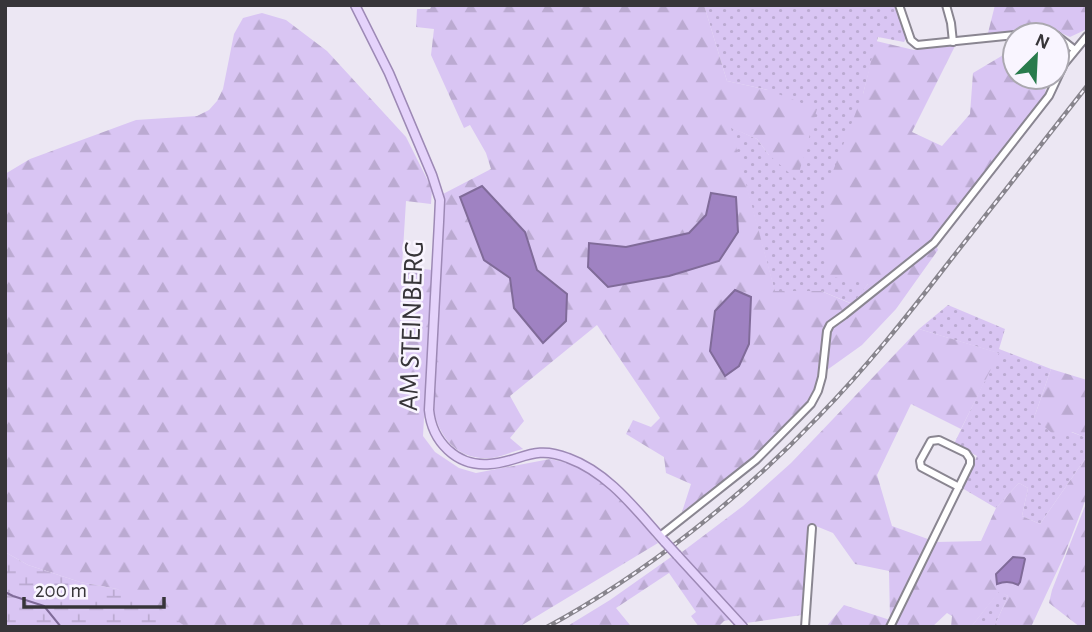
<svg xmlns="http://www.w3.org/2000/svg" width="1092" height="632" viewBox="0 0 1092 632" font-family="'Alegreya Sans',sans-serif">
	<style>
		.grass { fill: url(#grass-dots) }
		.forest { fill: url(#forest-firs); fill-rule: evenodd }
		.wetland { fill: url(#wetland-marsh) }
		.water { fill: #9f82c2; stroke: #806b99; stroke-width: 2 }
		.lines { fill: none; stroke-linecap: round; stroke-linejoin: round }
		.stream { stroke: #806b99; stroke-width: 2 }
		.minor-casing { stroke: #8a8691; stroke-width: 10 }
		.major-casing { stroke: #9d89b5; stroke-width: 11 }
		.minor { stroke: #fff; stroke-width: 6 }
		.major { stroke: #e5d3fb; stroke-width: 8 }
		.rail-casing { stroke: #88858d; stroke-width: 4.5 }
		.rail { stroke: #f9f5ff; stroke-width: 2; stroke-dasharray: 5; stroke-linecap: butt }
		.major-bridge-casing { stroke: #9d89b5; stroke-width: 11; stroke-linecap: butt }
		.major-bridge { stroke: #e5d3fb; stroke-width: 8 }
		.labels { text-anchor: middle; dominant-baseline: central; stroke-width: 5; stroke-linejoin: round; paint-order: stroke }
		.street-label { font-size: 28px; fill: #373539; stroke: #f9f5ff }
	</style>
	<defs>
		<pattern id="grass-dots" width="8" height="8" patternUnits="userSpaceOnUse" patternTransform="scale(1.75)"><rect width="8" height="8" fill="#d9c5f3"/><path d="M2 2h.1M6 6h.1" fill="none" stroke="#bbaad1" stroke-width="1.8" stroke-linecap="round"/></pattern>
		<pattern id="forest-firs" width="22" height="20" patternUnits="userSpaceOnUse" patternTransform="scale(1.75)"><rect width="22" height="20" fill="#d9c5f3"/><path d="M5 1l3.5 6h-7zM16 11l3.5 6h-7z" fill="#bbaad1"/></pattern>
		<pattern id="wetland-marsh" width="20" height="14" patternUnits="userSpaceOnUse" patternTransform="scale(1.75)"><rect width="20" height="14" fill="#d9c5f3"/><path d="M1 5h8M5 5V1M11 12h8M15 12V8" fill="none" stroke="#bbaad1"/></pattern>
	</defs>
	<rect width="100%" height="100%" fill="#ece7f3"/>
	<g class="grass">
		<polygon points="704,5 896,5 906,38 904,42 878,37 863,94 868,284 853,304 821,291 775,292 730,127 757,139 769,155 768,90 727,81"/>
		<polygon points="948,305 1005,329 999,349 1051,369 1034,418 1087,438 1087,456 1040,524 1022,516 1028,488 1019,483 996,508 962,488 977,456 954,444 998,353 919,329"/>
		<polygon points="999,591 1008,596 994,627 971,627"/>
	</g>
	<g class="forest">
		<path d="M432,5h272l23,76 41,9 49,19 -20,71 -28,-25 -12,-16 -26,-11 44,163h46l31,13 16,-20 -40,-8 -4,-82 39,-100 13,-53 38,9 42,-6 -44,88 30,14 28,-32 3,-41 42,-25v29h32l-2,17 -111,145 4,11 -42,59 -34,36 -42,30 -6,16 -8,14 -64,62 -60,45 9,-28 -25,-11 -2,-16 -38,-23 7,-14 18,7 9,-9 -63,-93 -87,71 14,25 -14,17 13,11c-10,2 -21,8 -31,9 -32,3 -52,-18 -58,-47l5,-98 4,-119 48,-25 -5,-16 -16,-28 -6,3 -33,-73 3,-26 -18,-2 1,-18h13zM482,186l43,46 12,38 30,24 -24,48 -29,-34 -4,-30 -26,-18 -24,-63zM706,215l-37,61 -80,-33 37,4 63,-14z"/>
		<polygon points="995,5 1087,5 1087,29 1070,37 1050,28 988,33"/>
		<polygon points="262,13 286,20 327,51 406,137 432,189 431,204 406,201 402,266 432,270 423,436 435,452 459,468 476,473 550,459 568,463 589,471 610,487 651,531 652,536 658,543 519,627 186,627 117,589 80,582 28,565 5,552 5,174 30,159 136,120 197,116 209,110 217,101 223,89 234,34 243,18"/>
		<polygon points="919,329 999,353 961,429 911,404 877,475 892,526 936,542 981,541 996,508 1019,483 1028,488 1022,516 1040,524 1087,456 1087,496 1064,556 1031,627 994,627 1008,596 999,592 971,627 951,627 952,616 947,613 932,627 826,627 844,605 890,620 889,571 855,564 833,533 811,524 802,615 746,623 692,565 682,552 743,506 791,463"/>
		<polygon points="1051,369 1087,380 1087,438 1072,432 1059,439 1034,418"/>
		<polygon points="1087,501 1087,627 1080,627 1049,603 1052,590"/>
		<polygon points="671,557 680,565 740,627 736,627 729,620 724,621 718,627 699,627 691,616 696,612 669,573 616,608 630,625 627,627 566,627 610,600"/>
	</g>
	<polygon class="wetland" points="5,552 28,565 80,582 117,589 156,605 186,627 5,627"/>
	<g class="water">
		<polygon points="482,186 525,232 537,270 567,294 566,321 543,343 514,308 510,278 484,260 460,197"/>
		<polygon points="711,193 736,197 738,232 719,261 669,276 608,287 588,267 589,243 626,247 689,233 706,215"/>
		<polygon points="735,290 751,297 749,344 739,366 725,376 710,351 715,311"/>
		<path d="M1013,557l11,1 1,1 -5,23 -2,3c-7,-4 -13,-4 -21,-1l-1,-10z"/>
	</g>
	<g class="lines">
		<polyline class="stream" points="5,592 13,596 44,606 61,627"/>
		<defs>
			<g id="minor">
				<polyline points="899,5 911,40 917,45 1015,35"/>
				<polyline points="946,5 951,23 953,42"/>
				<polyline points="1016,35 1046,32 1056,35"/>
				<polyline points="1057,36 1075,50"/>
				<polyline points="660,536 756,460 811,404 818,391 822,377 827,331 830,325 844,315 934,243 1049,96 1064,64 1087,36"/>
				<polyline points="805,627 812,528"/>
				<polyline points="890,627 970,464 970,459 966,453 939,440 931,441 920,461 921,467 959,487"/>
			</g>
			<g id="major">
				<path d="M355,5l34,68 43,102 8,25 -1,22 -10,188c3,31 27,57 61,54 31,-2 43,-20 78,-6 41,15 68,52 97,84"/>
				<polyline points="677,555 743,627"/>
			</g>
		</defs>
		<use href="#minor" class="minor-casing"/>
		<use href="#major" class="major-casing"/>
		<use href="#minor" class="minor"/>
		<use href="#major" class="major"/>
		<defs>
			<path id="rail" d="M547,627c98,-53 195,-130 272,-211 47,-48 89,-101 130,-154 46,-59 92,-117 138,-176"/>
		</defs>
		<use href="#rail" class="rail-casing"/>
		<use href="#rail" class="rail"/>
		<defs>
			<polyline id="major-bridge" points="665,542 677,555"/>
		</defs>
		<use href="#major-bridge" class="major-bridge-casing"/>
		<use href="#major-bridge" class="major-bridge"/>
	</g>
	<g class="labels">
		<g class="street-label">
			<text transform="translate(412 326) rotate(-88)">AM STEINBERG</text>
		</g>
	</g>
	<rect width="1092" height="632" fill="none" stroke="#373539" stroke-width="14"/>
	<g transform="translate(1036 56) rotate(24)"><circle r="33" fill="#f9f5ff" stroke="#aba8b0" stroke-width="2"/>
	<path d="M0-5L12 26L0 18L-12 26Z" fill="#297b4d"/>
	<text y="-10" font-size="19" font-weight="bold" text-anchor="middle" fill="#373539">N</text>
	</g>
	<path d="M24 597v10h140v-10" fill="none" stroke="#373539" stroke-width="3.5"/>
	<text x="35" y="597" font-size="21" fill="#373539" stroke="#f9f5ff" stroke-width="5" paint-order="stroke">200 m</text>
</svg>
